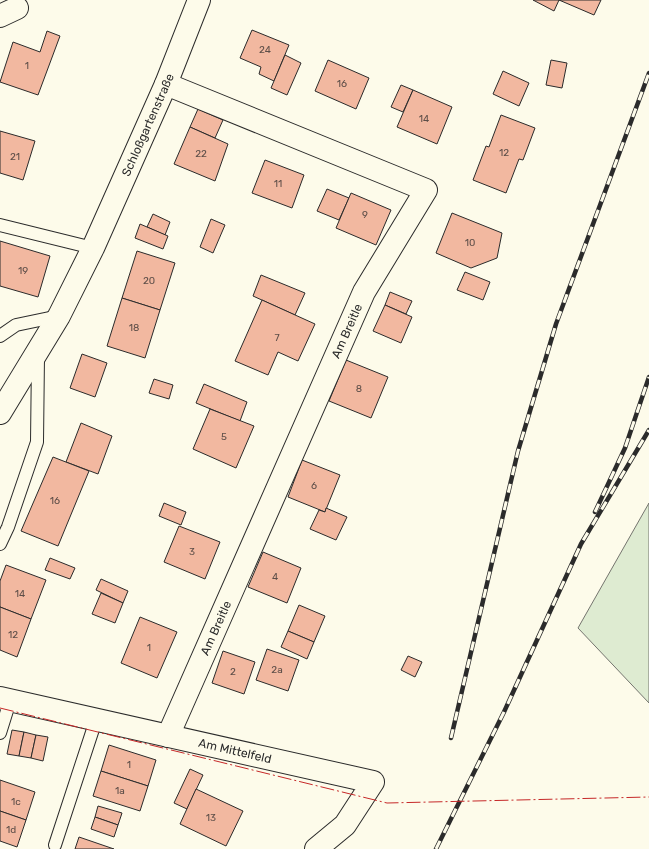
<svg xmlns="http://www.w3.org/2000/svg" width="649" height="849" viewBox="0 0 649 849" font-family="Rubik,sans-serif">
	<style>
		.green { fill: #deebd1; stroke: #74746e }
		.building { fill: #f2b8a0; stroke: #2b2b2b }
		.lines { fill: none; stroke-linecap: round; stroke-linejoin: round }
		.lane-casing { stroke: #2b2b2b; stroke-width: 14 }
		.street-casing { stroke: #2b2b2b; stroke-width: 24 }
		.lane { stroke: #fdfbea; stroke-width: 12 }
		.street { stroke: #fdfbea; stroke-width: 22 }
		.rail-casing { stroke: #2b2b2b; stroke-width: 4.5 }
		.rail { stroke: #fdfbea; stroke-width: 3; stroke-dasharray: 9; stroke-linecap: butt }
		.power { stroke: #c62828; stroke-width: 1; stroke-dasharray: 14 3 2 3; stroke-linecap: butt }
		.labels { text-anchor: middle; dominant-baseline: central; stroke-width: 3; stroke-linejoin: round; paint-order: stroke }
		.number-label { font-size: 10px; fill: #5d4e48 }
		.street-label { font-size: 12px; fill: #2b2b2b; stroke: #fdfbea }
	</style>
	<rect width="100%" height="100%" fill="#fdfbea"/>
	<polygon class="green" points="649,503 649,703 578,628"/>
	<g class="building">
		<polygon points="533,0 559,0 554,11"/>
		<polygon points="559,0 601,0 594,15"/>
		<polygon points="252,30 289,45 274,81 259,74 261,67 240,58"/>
		<polygon points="47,31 60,36 38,95 0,82 13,42 40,52"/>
		<polygon points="285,55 301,63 287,95 271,88"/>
		<polygon points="328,60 369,78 356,109 315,91"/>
		<polygon points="551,60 567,63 562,88 546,85"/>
		<polygon points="503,71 529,83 519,106 493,94"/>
		<polygon points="401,85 413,90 403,112 391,107"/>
		<polygon points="413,90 452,107 437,144 397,127"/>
		<polygon points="198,109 223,120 215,138 190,127"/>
		<polygon points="501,115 535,128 523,160 519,159 506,193 473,180 486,146 489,147"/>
		<polygon points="190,127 228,144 215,181 174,164"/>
		<polygon points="0,131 35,141 23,180 0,173"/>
		<polygon points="265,160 304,175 292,208 252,193"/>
		<polygon points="327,189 349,198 339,220 317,211"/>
		<polygon points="351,193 391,210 376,245 336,228"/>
		<polygon points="452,213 502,233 497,258 471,268 436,253"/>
		<polygon points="153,214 170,222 165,235 147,227"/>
		<polygon points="211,219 225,225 213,253 200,247"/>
		<polygon points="140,224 168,236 163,249 135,238"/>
		<polygon points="0,241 50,256 38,297 0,286"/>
		<polygon points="137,251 175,263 160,310 122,298"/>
		<polygon points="465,272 490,282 483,300 457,290"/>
		<polygon points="261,275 305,293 295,315 253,296"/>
		<polygon points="390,292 412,301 406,314 385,305"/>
		<polygon points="122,298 160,310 145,358 107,346"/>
		<polygon points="262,300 315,324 298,361 278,352 268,375 235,361"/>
		<polygon points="385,305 412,317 401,343 373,331"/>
		<polygon points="82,354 107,363 95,397 70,388"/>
		<polygon points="346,360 388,377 371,418 329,401"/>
		<polygon points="154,379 173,385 169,399 149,393"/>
		<polygon points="204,384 247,402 240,421 196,403"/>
		<polygon points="210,409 254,426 236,468 193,449"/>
		<polygon points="81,423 112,436 98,474 66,462"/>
		<polygon points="53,457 89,471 58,546 21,531"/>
		<polygon points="302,460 340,475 325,512 288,497"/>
		<polygon points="164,503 186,512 181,525 159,516"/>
		<polygon points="326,508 347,517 336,540 310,529 319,510 325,512"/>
		<polygon points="179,526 220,542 205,579 164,562"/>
		<polygon points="263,552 301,568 287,603 248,587"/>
		<polygon points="50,558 75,568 70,579 45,570"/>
		<polygon points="6,565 46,580 31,619 0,607 0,581"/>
		<polygon points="101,579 128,591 123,603 96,590"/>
		<polygon points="101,593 123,603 115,623 92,614"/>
		<polygon points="299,605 325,616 314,642 288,631"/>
		<polygon points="0,607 31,619 17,657 0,650"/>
		<polygon points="140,617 177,632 157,678 121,663"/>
		<polygon points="288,631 314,642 307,659 281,647"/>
		<polygon points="267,649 299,660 288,691 256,680"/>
		<polygon points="223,651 255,662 244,694 212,683"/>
		<polygon points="408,656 422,662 415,677 401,670"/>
		<polygon points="12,730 24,732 19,756 7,754"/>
		<polygon points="24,732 36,735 31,758 19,756"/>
		<polygon points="36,735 48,737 43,761 31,758"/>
		<polygon points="109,745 156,760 148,786 101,771"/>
		<polygon points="190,769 203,775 187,809 174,803"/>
		<polygon points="101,771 148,786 140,811 93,796"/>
		<polygon points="0,780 35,792 26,820 0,811"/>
		<polygon points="196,789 243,811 226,846 180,824"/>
		<polygon points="98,806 122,813 118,825 95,817"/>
		<polygon points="0,811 26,820 17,847 0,841"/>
		<polygon points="95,817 118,825 114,837 91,829"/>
		<polygon points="79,837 114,849 75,849"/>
	</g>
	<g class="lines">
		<defs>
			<g id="lane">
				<polyline points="0,225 93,248"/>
				<polyline points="0,336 16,325 59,316"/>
				<polyline points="0,544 8,527 37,442 38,356"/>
				<polyline points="0,733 10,701"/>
				<polyline points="55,845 96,720"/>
			</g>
			<g id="street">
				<polyline points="0,16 17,8"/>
				<polyline points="166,84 426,190 364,292 168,736"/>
				<polyline points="0,413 59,316 93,248 166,84 199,0"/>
				<polyline points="0,698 373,782 345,825 316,849"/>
			</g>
		</defs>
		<use href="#lane" class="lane-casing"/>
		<use href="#street" class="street-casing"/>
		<use href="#lane" class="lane"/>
		<use href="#street" class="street"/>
		<defs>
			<g id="rail">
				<polyline points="595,512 625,448 649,377"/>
				<polyline points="451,738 518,451 556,324 649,73"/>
				<polyline points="436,849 504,712 581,544 649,430"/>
			</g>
		</defs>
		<use href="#rail" class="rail-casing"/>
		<use href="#rail" class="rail"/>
		<polyline class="power" points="0,708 387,803 649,797"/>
	</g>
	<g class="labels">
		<g class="number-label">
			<text x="265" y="50">24</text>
			<text x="27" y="66">1</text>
			<text x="342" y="84">16</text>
			<text x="424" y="119">14</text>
			<text x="504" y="153">12</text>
			<text x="201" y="154">22</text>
			<text x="15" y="157">21</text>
			<text x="278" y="184">11</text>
			<text x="365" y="215">9</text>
			<text x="470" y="243">10</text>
			<text x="23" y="271">19</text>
			<text x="149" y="281">20</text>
			<text x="134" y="328">18</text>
			<text x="277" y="338">7</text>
			<text x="359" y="389">8</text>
			<text x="224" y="437">5</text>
			<text x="314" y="486">6</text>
			<text x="55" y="501">16</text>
			<text x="192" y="552">3</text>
			<text x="275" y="577">4</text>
			<text x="20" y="594">14</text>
			<text x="13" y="635">12</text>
			<text x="149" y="648">1</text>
			<text x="277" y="670">2a</text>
			<text x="233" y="672">2</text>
			<text x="129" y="765">1</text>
			<text x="120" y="791">1a</text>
			<text x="16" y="802">1c</text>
			<text x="211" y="818">13</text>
			<text x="11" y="830">1d</text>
		</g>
		<g class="street-label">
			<text transform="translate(148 125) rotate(-66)">Schloßgartenstraße</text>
			<text transform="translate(347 331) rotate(-66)">Am Breitle</text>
			<text transform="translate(216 628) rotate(-66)">Am Breitle</text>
			<text transform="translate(235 751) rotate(13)">Am Mittelfeld</text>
		</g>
	</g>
</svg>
